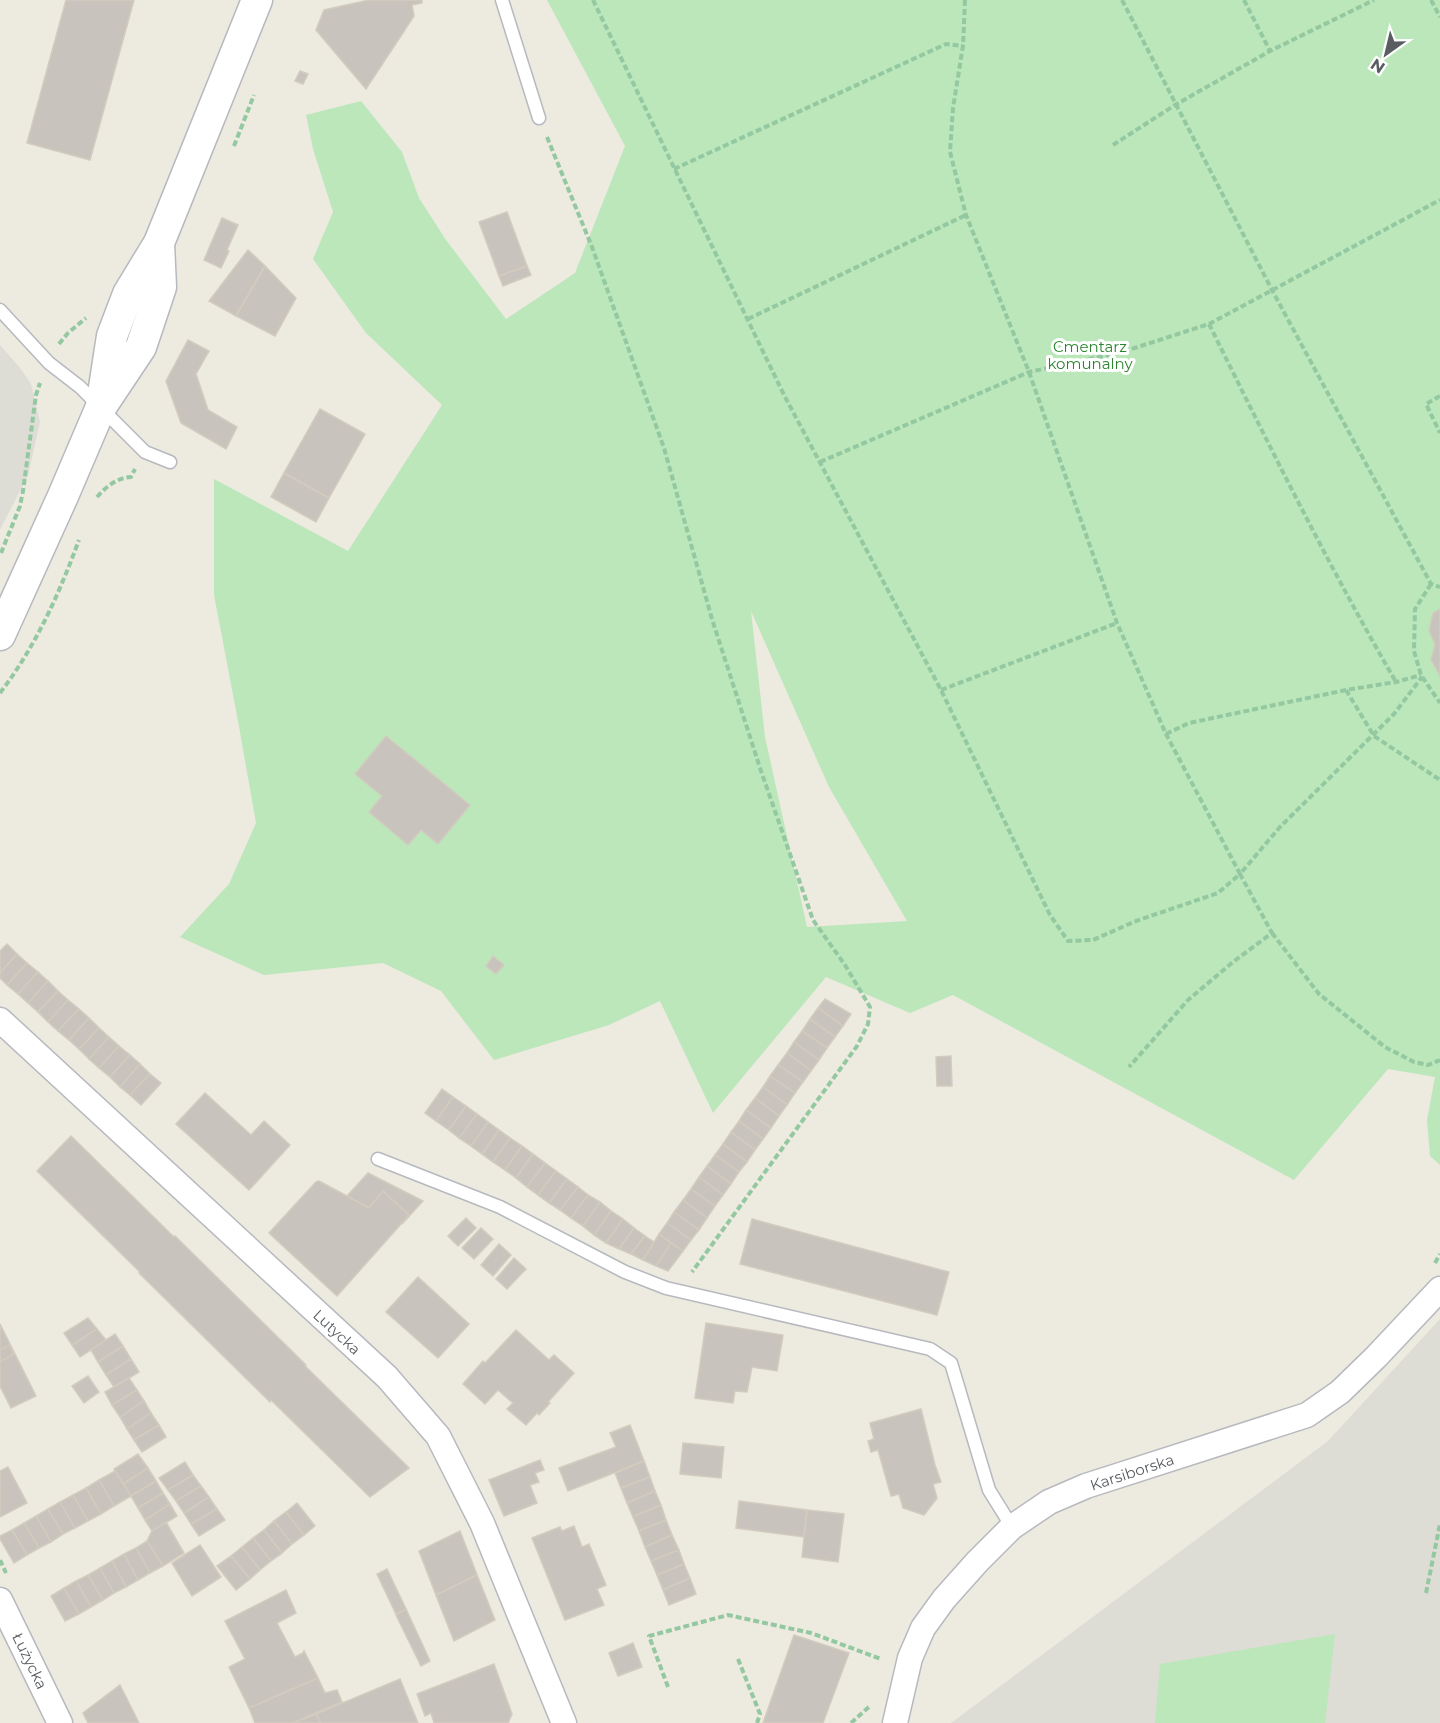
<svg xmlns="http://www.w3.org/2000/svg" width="1440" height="1723" viewBox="0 0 1440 1723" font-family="Montserrat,sans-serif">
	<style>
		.industrial { fill: #dddcd5 }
		.green { fill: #bbe7ba; fill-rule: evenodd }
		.building { fill: #c8c4bd; stroke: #d2ccbe; stroke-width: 1.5 }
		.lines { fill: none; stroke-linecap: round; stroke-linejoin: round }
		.service-casing { stroke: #b6b9be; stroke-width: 15 }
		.minor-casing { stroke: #b6b9be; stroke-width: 27 }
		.tertiary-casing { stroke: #b6b9be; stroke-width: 33 }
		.path { stroke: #93c8a1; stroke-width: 4; stroke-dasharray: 6 3; stroke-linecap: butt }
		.service { stroke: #fff; stroke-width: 12 }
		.minor { stroke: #fff; stroke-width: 24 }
		.tertiary { stroke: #fff; stroke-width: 30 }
		.labels { text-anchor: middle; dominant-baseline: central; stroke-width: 6; stroke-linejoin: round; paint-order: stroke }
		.park-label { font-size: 15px; fill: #2e8430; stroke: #fff }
		.street-label { font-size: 15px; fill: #595d62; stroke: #fff }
	</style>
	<rect width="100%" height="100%" fill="#edeae0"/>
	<g class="industrial">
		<polygon points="0,345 20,368 31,384 40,422 28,475 0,530"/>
		<polygon points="1440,1319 1440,1723 951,1723 1328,1441"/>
	</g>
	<g class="green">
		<path d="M547,0h893v1165l-10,-9 -3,-36 8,-43 -47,-8 -94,111 -341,-185 -43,18 -84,-36 -113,136 -53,-112 -51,24 -115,35 -53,-69 -58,-28 -119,12 -84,-38 49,-53 27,-61 -18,-102 -24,-126v-116l134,72 94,-146 -76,-72 -53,-74 20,-47 -20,-63 -7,-34 55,-14 41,51 17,46 27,42 60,79 69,-46 50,-127zM751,611l78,176 78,134 -100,6 -42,-190z"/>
		<polygon points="1335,1634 1325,1723 1155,1723 1160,1664"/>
	</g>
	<g class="building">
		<polygon points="66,0 134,0 90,160 27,143"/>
		<polygon points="369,0 422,0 422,3 412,5 414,16 366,89 316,30 324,10"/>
		<polygon points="300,71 308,74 303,84 295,81"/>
		<polygon points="507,212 527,266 499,276 479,222"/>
		<polygon points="222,218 238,225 227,250 229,251 221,268 204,260"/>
		<polygon points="248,250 265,266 236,316 209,301"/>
		<polygon points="265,266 296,298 275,336 236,316"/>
		<polygon points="527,266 531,275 503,286 499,276"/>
		<polygon points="188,340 209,351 196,374 208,410 237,427 226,449 181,423 166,381"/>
		<polygon points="320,409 365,434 329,498 284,473"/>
		<polygon points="284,473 329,498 316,522 271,497"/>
		<polygon points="1440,609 1440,676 1431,660 1435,644 1429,631 1433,613"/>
		<polygon points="386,736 470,805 438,844 421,830 408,845 369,812 382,796 355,774"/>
		<polygon points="7,944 17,954 0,973 0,951"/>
		<polygon points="17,954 27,963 7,985 0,978 0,973"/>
		<polygon points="493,956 504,965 496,974 486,966"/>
		<polygon points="27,963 38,972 18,994 7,985"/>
		<polygon points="38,972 48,981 28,1003 18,994"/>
		<polygon points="48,981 58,991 38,1012 28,1003"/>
		<polygon points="58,991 68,1000 48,1022 38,1012"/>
		<polygon points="825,999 851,1014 843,1026 818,1008"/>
		<polygon points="68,1000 79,1009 58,1031 48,1022"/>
		<polygon points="818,1008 843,1026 835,1037 810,1019"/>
		<polygon points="79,1009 89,1018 69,1040 58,1031"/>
		<polygon points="89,1018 99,1028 79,1049 69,1040"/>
		<polygon points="810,1019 835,1037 827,1048 802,1031"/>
		<polygon points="99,1028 109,1037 89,1059 79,1049"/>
		<polygon points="802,1031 827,1048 819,1060 794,1042"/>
		<polygon points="109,1037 119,1046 99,1068 89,1059"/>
		<polygon points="794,1042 819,1060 811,1071 787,1053"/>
		<polygon points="119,1046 130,1055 110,1077 99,1068"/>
		<polygon points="787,1053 811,1071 803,1082 778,1065"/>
		<polygon points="130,1055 140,1064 120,1087 110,1077"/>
		<polygon points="951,1056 952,1086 937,1086 936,1057"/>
		<polygon points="140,1064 150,1074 130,1095 120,1087"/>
		<polygon points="778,1065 803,1082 795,1093 770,1076"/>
		<polygon points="150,1074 161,1083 141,1105 130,1095"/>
		<polygon points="770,1076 795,1093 787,1105 763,1087"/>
		<polygon points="763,1087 787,1105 779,1116 755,1098"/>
		<polygon points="442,1089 453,1097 436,1121 425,1113"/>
		<polygon points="205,1093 251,1135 264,1121 290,1145 249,1190 176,1124"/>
		<polygon points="453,1097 466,1106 449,1130 436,1121"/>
		<polygon points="755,1098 779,1116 771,1128 746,1110"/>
		<polygon points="466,1106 477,1114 459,1138 449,1130"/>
		<polygon points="746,1110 771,1128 763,1139 739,1121"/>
		<polygon points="477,1114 488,1122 471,1146 459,1138"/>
		<polygon points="739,1121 763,1139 755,1150 731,1132"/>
		<polygon points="488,1122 499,1130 482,1154 471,1146"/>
		<polygon points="499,1130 510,1138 493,1162 482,1154"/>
		<polygon points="731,1132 755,1150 747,1162 723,1144"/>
		<polygon points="71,1136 174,1237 175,1236 306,1365 305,1366 409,1468 370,1497 271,1400 270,1402 139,1273 140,1272 37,1171"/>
		<polygon points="510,1138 522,1146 505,1170 493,1162"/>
		<polygon points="723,1144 747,1162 739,1172 715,1155"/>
		<polygon points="522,1146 533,1154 516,1178 505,1170"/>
		<polygon points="533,1154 545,1163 527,1187 516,1178"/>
		<polygon points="715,1155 739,1172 731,1184 707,1166"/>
		<polygon points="545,1163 556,1171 538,1195 527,1187"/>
		<polygon points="707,1166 731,1184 723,1195 699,1177"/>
		<polygon points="556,1171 567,1179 549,1203 538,1195"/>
		<polygon points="368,1173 423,1201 402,1224 409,1215 383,1191 369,1208 347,1196"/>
		<polygon points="699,1177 723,1195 715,1206 691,1189"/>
		<polygon points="567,1179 578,1187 560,1210 549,1203"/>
		<polygon points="319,1181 369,1208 383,1191 409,1215 337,1296 269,1233 316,1182"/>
		<polygon points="578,1187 588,1195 571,1218 560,1210"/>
		<polygon points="691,1189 715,1206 707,1218 683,1200"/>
		<polygon points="588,1195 600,1202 583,1226 571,1218"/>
		<polygon points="683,1200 707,1218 699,1230 674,1212"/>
		<polygon points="600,1202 611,1211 594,1235 583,1226"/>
		<polygon points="611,1211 623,1219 606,1243 594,1235"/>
		<polygon points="674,1212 699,1230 691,1240 667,1223"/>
		<polygon points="466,1218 476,1228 458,1246 448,1236"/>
		<polygon points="623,1219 634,1228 619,1249 606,1243"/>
		<polygon points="752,1219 949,1272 937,1315 740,1264"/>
		<polygon points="667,1223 691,1240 683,1251 659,1234"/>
		<polygon points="481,1228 493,1239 474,1259 462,1248"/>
		<polygon points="634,1228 645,1236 631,1254 619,1249"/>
		<polygon points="659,1234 671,1243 656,1266 643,1260"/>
		<polygon points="645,1236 654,1242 643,1260 631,1254"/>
		<polygon points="671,1243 683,1251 668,1271 656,1266"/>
		<polygon points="499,1244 511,1255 493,1276 481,1265"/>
		<polygon points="514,1258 526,1269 507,1289 496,1279"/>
		<polygon points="418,1277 469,1324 438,1358 386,1312"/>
		<polygon points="88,1318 97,1329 72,1345 64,1333"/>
		<polygon points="706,1323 783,1335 777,1371 752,1367 747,1392 735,1391 733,1403 695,1398"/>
		<polygon points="0,1324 36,1396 11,1408 0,1386"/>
		<polygon points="97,1329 106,1340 80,1357 72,1345"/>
		<polygon points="516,1330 549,1360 554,1355 574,1373 548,1402 550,1403 539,1415 537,1413 526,1425 507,1409 513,1403 498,1390 485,1404 463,1384 483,1361 485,1363"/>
		<polygon points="115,1334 123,1346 98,1362 91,1350"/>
		<polygon points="9,1345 14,1354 0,1362 0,1350"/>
		<polygon points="123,1346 131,1359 106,1375 98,1362"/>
		<polygon points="131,1359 139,1372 114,1387 106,1375"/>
		<polygon points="88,1376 99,1392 84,1403 72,1386"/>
		<polygon points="129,1378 137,1390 112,1405 105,1392"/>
		<polygon points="137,1390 144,1401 120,1417 112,1405"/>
		<polygon points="144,1401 151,1413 127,1429 120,1417"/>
		<polygon points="921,1409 935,1465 941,1482 933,1484 937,1498 924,1515 903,1508 899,1494 891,1496 878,1450 871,1452 868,1441 874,1439 870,1423"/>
		<polygon points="151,1413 159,1425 134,1440 127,1429"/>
		<polygon points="159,1425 166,1437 142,1452 134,1440"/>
		<polygon points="630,1425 644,1461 568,1491 559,1468 616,1447 610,1433"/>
		<polygon points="683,1443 724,1447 721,1478 680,1474"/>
		<polygon points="138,1454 148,1468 123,1484 114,1469"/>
		<polygon points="540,1460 544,1470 535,1473 539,1482 530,1485 537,1503 504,1516 489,1480"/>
		<polygon points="644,1461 650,1477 621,1488 615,1473"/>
		<polygon points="185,1462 193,1475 168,1490 159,1478"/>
		<polygon points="8,1467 27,1503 0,1517 0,1471"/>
		<polygon points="148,1468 156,1481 131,1496 123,1484"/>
		<polygon points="115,1471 131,1496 114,1506 99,1480"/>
		<polygon points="193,1475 201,1486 176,1501 168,1490"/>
		<polygon points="650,1477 655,1491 627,1503 621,1488"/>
		<polygon points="99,1480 114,1506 101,1514 86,1488"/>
		<polygon points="156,1481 163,1493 138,1508 131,1496"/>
		<polygon points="201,1486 209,1497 184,1513 176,1501"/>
		<polygon points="86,1488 101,1514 88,1521 73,1495"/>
		<polygon points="655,1491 661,1505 633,1517 627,1503"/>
		<polygon points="163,1493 170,1504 145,1520 138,1508"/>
		<polygon points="73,1495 88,1521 75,1528 60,1502"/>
		<polygon points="209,1497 217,1509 191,1524 184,1513"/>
		<polygon points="739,1501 807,1510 804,1537 736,1528"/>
		<polygon points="60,1502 75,1528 63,1534 48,1509"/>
		<polygon points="297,1503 315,1526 304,1535 286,1512"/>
		<polygon points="170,1504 177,1516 152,1531 145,1520"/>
		<polygon points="661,1505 666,1520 639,1531 633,1517"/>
		<polygon points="48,1509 63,1534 51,1542 36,1516"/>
		<polygon points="217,1509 225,1520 199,1536 191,1524"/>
		<polygon points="807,1510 844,1514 838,1562 802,1557"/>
		<polygon points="286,1512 304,1535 292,1544 274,1521"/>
		<polygon points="36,1516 51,1542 39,1548 24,1523"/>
		<polygon points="666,1520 672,1535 645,1547 639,1531"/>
		<polygon points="274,1521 292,1544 282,1553 264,1530"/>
		<polygon points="166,1522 184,1553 163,1566 147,1541 152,1531"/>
		<polygon points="24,1523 39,1548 27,1555 12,1530"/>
		<polygon points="574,1526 582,1547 589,1544 606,1585 597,1589 604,1605 565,1620 532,1538 560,1527 562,1531"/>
		<polygon points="12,1530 27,1555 14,1563 0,1539 0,1536"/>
		<polygon points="264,1530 282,1553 271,1561 253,1538"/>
		<polygon points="460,1531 477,1575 436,1595 419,1551"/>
		<polygon points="672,1535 679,1550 651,1561 645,1547"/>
		<polygon points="253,1538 271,1561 260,1570 242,1547"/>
		<polygon points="147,1541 163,1566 150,1573 136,1548"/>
		<polygon points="200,1545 221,1577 192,1596 172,1563"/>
		<polygon points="242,1547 260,1570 250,1579 231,1556"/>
		<polygon points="136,1548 150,1573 138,1580 124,1554"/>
		<polygon points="679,1550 684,1564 657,1575 651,1561"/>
		<polygon points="124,1554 138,1580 126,1587 112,1561"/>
		<polygon points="231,1556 250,1579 236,1590 217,1566"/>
		<polygon points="112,1561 126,1587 114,1593 100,1568"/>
		<polygon points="684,1564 690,1578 663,1590 657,1575"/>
		<polygon points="100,1568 114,1593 103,1600 88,1575"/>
		<polygon points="387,1569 406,1609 396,1614 377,1574"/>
		<polygon points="88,1575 103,1600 91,1607 76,1581"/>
		<polygon points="477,1575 495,1620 454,1641 436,1595"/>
		<polygon points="690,1578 696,1594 669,1605 663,1590"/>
		<polygon points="76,1581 91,1607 79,1614 64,1588"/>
		<polygon points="64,1588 79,1614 65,1621 51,1596"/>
		<polygon points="286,1590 296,1613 277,1623 295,1657 303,1653 304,1651 318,1678 249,1708 229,1667 245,1659 225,1621"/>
		<polygon points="406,1609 430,1661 421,1666 396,1615"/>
		<polygon points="794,1635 849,1653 823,1723 763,1723"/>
		<polygon points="633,1643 642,1667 618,1676 609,1653"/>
		<polygon points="494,1664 512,1714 508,1723 434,1723 431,1713 425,1716 417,1694"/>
		<polygon points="318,1678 325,1693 337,1690 342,1702 292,1723 255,1723 249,1708"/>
		<polygon points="400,1679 418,1723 321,1723 316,1714"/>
		<polygon points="120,1685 139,1723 88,1723 83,1713"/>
		<polygon points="316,1714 321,1723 293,1723"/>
	</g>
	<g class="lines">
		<defs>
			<g id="service">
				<polyline points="502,0 539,118"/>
				<polyline points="0,310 49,363 80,387 145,452 170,462"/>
				<polyline points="378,1159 500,1207 625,1272 666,1288 930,1349 951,1363 989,1490 1012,1527"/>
			</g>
			<g id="minor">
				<polyline points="0,1020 387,1377 438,1436 482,1523 564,1723"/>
				<polyline points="0,1600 60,1723"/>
				<polyline points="895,1723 910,1658 923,1628 944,1599 977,1562 1012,1527 1049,1502 1086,1486 1307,1415 1340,1392 1376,1357 1440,1289"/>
			</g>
			<g id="tertiary">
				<polyline points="101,407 112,336 128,294 159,243 257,0"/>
				<polyline points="0,635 63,496 101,407 141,347 161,287 159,243"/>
			</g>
		</defs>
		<use href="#service" class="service-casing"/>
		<use href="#minor" class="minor-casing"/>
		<use href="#tertiary" class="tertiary-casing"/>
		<g class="path">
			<polyline points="593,0 784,395 941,690 1050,915 1068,941 1093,940 1136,921 1218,893 1240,874 1272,933 1233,962 1188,1000 1129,1067"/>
			<polyline points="965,0 963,46 953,108 950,152 966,215 1029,372 1117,623 1166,734 1240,874 1280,827 1394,714 1422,677"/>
			<polyline points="1122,0 1272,290 1431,584 1440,587"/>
			<polyline points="1244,0 1270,51"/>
			<polyline points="1431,0 1440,17"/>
			<polyline points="547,137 592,247 664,448 712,619 761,771 813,920 845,965 870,1007 868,1024 857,1046 692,1272"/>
			<polyline points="1113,145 1175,105 1270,51 1374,0"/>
			<polyline points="234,146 254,95"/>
			<polyline points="674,169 946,44 963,46"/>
			<polyline points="748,319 966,215"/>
			<path d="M1209,324c60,121 119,241 187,358"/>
			<polyline points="59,344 68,333 86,318"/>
			<polyline points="1440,396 1426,404 1440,433"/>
			<polyline points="820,462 1029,372 1122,352 1209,324 1440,200"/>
			<path d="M97,497c9,-10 19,-19 34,-20l4,-8"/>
			<polyline points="1,553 20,506 23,491 36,395 40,383"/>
			<polyline points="1431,584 1415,609 1414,651 1421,675 1440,703"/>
			<polyline points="941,690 1117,623"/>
			<polyline points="1346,690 1374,736 1440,780"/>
			<path d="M0,693c36,-47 59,-99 79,-153"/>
			<polyline points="1166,734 1189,723 1346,690 1396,682 1421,675"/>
			<polyline points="1272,933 1319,994 1385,1047 1414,1062 1428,1065 1440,1060"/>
			<polyline points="1435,1263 1440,1254"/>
			<polyline points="0,1560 6,1573"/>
			<polyline points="1426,1593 1440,1524"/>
			<polyline points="738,1659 760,1714 757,1723"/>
			<polyline points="668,1687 649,1636 728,1615 811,1633 881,1659"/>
			<polyline points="851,1723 871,1705"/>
		</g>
		<use href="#service" class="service"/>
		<use href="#minor" class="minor"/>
		<use href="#tertiary" class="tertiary"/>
	</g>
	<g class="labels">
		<g class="park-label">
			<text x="1090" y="346">Cmentarz<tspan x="1090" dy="17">komunalny</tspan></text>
		</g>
		<g class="street-label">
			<text transform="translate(337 1332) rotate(43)">Lutycka</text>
			<text transform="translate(1132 1472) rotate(-18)">Karsiborska</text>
			<text transform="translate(30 1661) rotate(64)">Łużycka</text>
		</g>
	</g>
	<g transform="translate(1386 54) rotate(214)" stroke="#ffffff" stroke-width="4.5" paint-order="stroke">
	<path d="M0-4.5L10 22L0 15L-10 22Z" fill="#595d62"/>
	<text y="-9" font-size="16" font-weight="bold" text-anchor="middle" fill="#595d62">N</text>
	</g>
</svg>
